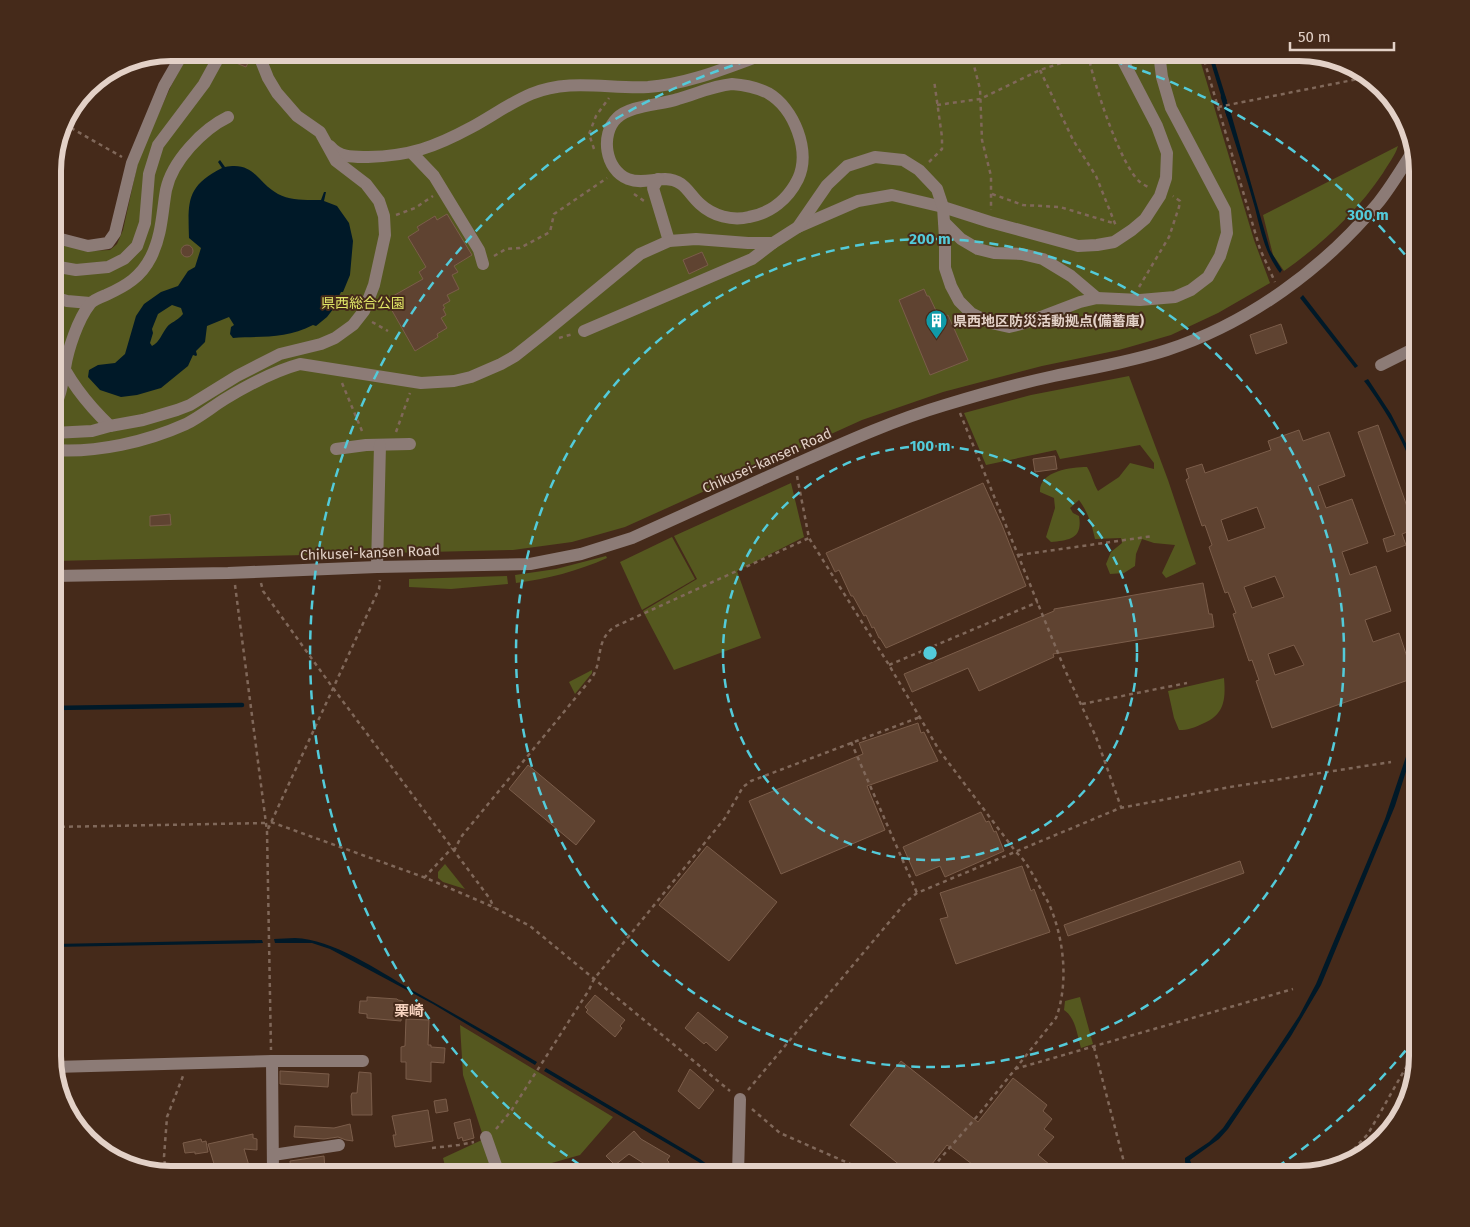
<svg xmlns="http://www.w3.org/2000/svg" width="1470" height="1227" viewBox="0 0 1470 1227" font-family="'Fira Sans','Noto Sans JP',sans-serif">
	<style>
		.green { fill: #55581f }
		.water { fill: #001928; fill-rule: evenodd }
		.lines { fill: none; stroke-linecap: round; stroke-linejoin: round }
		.stream { stroke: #001928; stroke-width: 4.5 }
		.building { fill: #5f4331; stroke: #7b5d4a; fill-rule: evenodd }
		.path { stroke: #80685a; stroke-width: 2.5; stroke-dasharray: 4 4; stroke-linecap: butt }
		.minor { stroke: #8c7b76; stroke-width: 12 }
		.ring { fill: none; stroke: #53cbda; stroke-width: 2.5; stroke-dasharray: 9 6 }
		.labels { text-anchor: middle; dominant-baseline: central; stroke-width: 4; stroke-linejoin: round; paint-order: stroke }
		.park-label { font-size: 14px; fill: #e0e566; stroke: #452a1a }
		.poi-label { font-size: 14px; font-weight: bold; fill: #e3d1c7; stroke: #452a1a; text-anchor: start }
		.street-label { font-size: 14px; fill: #e3d1c7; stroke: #452a1a }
		.neighbourhood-label { font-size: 15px; font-weight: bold; fill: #f7d3bf; stroke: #452a1a }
		.rim { fill: none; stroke: #e3d1c7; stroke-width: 6 }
		.centre { fill: #53cbda; stroke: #452a1a; stroke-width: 2.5 }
		.ring-label { font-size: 15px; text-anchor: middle; font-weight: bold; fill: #53cbda; stroke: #452a1a; stroke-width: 4; stroke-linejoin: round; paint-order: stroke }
	</style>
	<rect width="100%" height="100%" fill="#452a1a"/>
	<g class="green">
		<polygon points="189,53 1198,53 1254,240 1270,283 1218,313 1171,335 1119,350 1042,366 943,392 862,420 625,527 572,542 513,550 53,561 53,242 88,251 110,250 117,244 123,230 139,157 171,86"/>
		<path d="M1398,146c-3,10 -10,18 -15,27 -26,39 -61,71 -99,98l-11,-16 -10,-40z"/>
		<path d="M1129,376l39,104 28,84 -30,14 -4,-5 13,-28 -21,-2 -12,-4 -6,15 -1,12 -11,7 -14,1 -4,-10 5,-12 11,-9 -1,-5 -26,1c-3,-14 -7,-27 -16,-39l-9,8 3,5 6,3c4,23 -10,24 -28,26l-5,-5 9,-29 -1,-10 -14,-6c-1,-21 31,-25 47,-25 5,8 6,16 11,24l21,-14 11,-14 24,6v-6l-14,-18 -80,14 -4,-9 -70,15 -22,-52 67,-18z"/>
		<polygon points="791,483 804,537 737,571 761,638 674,670 643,611 697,579 674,536"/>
		<polygon points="672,537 695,579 642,610 620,562"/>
		<path d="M606,556l1,2c-29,13 -60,21 -91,25l-1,-8 41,-6z"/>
		<polygon points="507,576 508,584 451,589 409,587 409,579"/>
		<polygon points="592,670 592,673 575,694 569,682"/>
		<path d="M1224,678c2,23 0,37 -22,46 -9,4 -14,6 -23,6l-5,-12 -6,-27z"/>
		<polygon points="445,864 465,889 443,882 438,878 438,872"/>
		<path d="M1080,997l13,47 -12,4c-4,-13 -5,-30 -17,-38l1,-9z"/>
		<polygon points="460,1025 613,1117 580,1155 513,1174 447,1174 443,1158 484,1139 463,1075"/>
	</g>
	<g class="water">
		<polygon points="1208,53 1212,53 1227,101 1223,102"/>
		<path d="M1230,110l40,140 12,20 -2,3c-15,-20 -19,-41 -25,-65 -9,-33 -20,-65 -30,-97z"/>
		<path d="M220,160l5,7c30,-6 32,16 53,27 13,7 29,6 43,6l3,-8h2l-2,9 13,5 12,17 4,18 -3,34 -7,17h-2l-5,10 1,2 -10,13 -11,9 -3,-1c-27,14 -50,11 -80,13l-3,-4 1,-7 3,-2 -5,-8 -22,9 -2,16 -9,9 1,4 -1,1 -3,-1 -5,11 -27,22 -24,7 -16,2 -21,-7 -12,-13 1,-7 9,-5 17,-2 10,-9 11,-38 8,-12 17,-12 17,-6 10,-15 7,-4 6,-19 -12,-10c-1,-36 -3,-52 33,-70l-4,-6zM172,305l9,3 2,6c-7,8 -12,8 -16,13 -5,6 -7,15 -15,19l-2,-3 3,-10 -1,-4 6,-15z"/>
		<polygon points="1303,295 1358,366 1355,368 1300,298"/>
		<path d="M1368,379l23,35 23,45 3,10v12c-9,-34 -32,-72 -53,-100z"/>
		<polygon points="1417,724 1417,737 1395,806 1321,985 1291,1036 1228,1129 1219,1139 1190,1160 1195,1174 1190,1174 1185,1162 1185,1158 1209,1142 1223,1128 1272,1057 1299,1016 1316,984 1385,819"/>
		<path d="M295,938c37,1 83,32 115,51 43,24 85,48 127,73l-2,3 -102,-61 -103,-55 -18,-6h-37l-1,-4z"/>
		<polygon points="262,940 263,943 53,947 53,944"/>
		<polygon points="546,1068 668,1140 700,1159 720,1174 715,1174 702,1164 544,1071"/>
	</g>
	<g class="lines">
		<g class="stream">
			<polyline points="1223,97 1229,116"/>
			<polyline points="53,708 242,705"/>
		</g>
	</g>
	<g class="building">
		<polygon points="241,52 250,52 251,57 246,67 236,63"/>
		<polygon points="447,214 472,255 454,266 458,272 452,275 459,289 447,295 450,301 443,305 445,308 443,309 446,315 441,318 447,328 437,334 438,337 415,351 386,300 423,279 419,272 426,267 408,237 419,230 417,227 435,216 437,220"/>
		<circle cx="187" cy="251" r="6"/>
		<polygon points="702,252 708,265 689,274 683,260"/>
		<polygon points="924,289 927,296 929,296 940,319 948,315 968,360 930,375 899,300"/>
		<polygon points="1281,324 1287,343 1256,354 1250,335"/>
		<polygon points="1378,425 1415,529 1402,534 1406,545 1387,552 1383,539 1395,535 1358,432"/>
		<path d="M1299,430l4,11 26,-9 16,44 -27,10 8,22 26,-9 16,44 -26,9 8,23 26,-9 15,45 -26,9 8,22 26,-9 15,45 -142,50 -16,-47 3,-1 -7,-20 -3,1 -16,-47 3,-1 -8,-21 -3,1 -16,-46 3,-2 -7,-20 -3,1 -16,-46 3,-2 -3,-9 16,-5 3,9 66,-23 -3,-9zM1257,507l8,21 -37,13 -7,-21zM1275,576l9,21 -32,11 -8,-21zM1294,645l10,20 -29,10 -7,-21z"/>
		<polygon points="1055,456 1057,469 1035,472 1033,459"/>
		<polygon points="983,483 1002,525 1026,586 886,648 880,638 879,638 874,627 872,628 866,615 864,616 853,596 851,596 839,570 835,572 826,553"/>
		<polygon points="170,514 171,525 150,526 150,516"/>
		<polygon points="1203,583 1209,614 1212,614 1214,627 1053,654 1054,657 979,691 968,668 912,692 904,674 1054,611 1054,609"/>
		<polygon points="918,723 921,733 924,732 938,761 867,786 885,830 781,874 749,801 863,754 859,743"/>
		<polygon points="528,765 595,821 576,845 509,789"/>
		<polygon points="981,812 986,822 989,821 994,832 996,831 1004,851 945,877 940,866 916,876 903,847"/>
		<polygon points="707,846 777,902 729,961 659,905"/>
		<polygon points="1240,861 1244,873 1068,936 1064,925"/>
		<polygon points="1022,866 1031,891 1034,889 1050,932 956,964 940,919 948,917 940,893"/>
		<polygon points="595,995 625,1020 620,1026 622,1028 615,1037 586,1012 588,1010 585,1007"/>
		<polygon points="367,997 397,999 398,1000 403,1001 401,1021 367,1018 367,1014 359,1013 360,1001 367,1001"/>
		<polygon points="698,1012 728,1037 716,1051 706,1042 704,1044 685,1028"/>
		<polygon points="406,1019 429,1020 428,1045 431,1045 431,1047 445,1048 444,1063 431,1062 431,1082 406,1079 406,1062 401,1062 401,1047 405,1046"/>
		<polygon points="901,1061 978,1122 1013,1078 1047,1105 1043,1111 1052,1119 1044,1129 1054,1137 1038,1155 1061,1174 985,1174 947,1145 924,1174 911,1174 850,1125"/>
		<polygon points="690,1069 714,1090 699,1109 678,1091"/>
		<polygon points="280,1071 329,1074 328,1087 280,1084"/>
		<polygon points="359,1072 371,1073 372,1115 352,1115 351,1096 352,1093 357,1093"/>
		<polygon points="446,1099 448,1111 436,1113 434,1101"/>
		<polygon points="428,1110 433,1141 395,1147 393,1135 396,1135 392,1116"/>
		<polygon points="470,1119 474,1138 463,1141 462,1137 458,1139 454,1123"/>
		<polygon points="350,1124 353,1141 346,1140 338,1137 324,1139 294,1137 295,1126 334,1128"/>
		<polygon points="634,1131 641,1139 670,1156 667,1160 669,1162 662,1174 651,1169 651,1168 629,1154 615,1165 606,1156"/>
		<polygon points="253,1134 253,1138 257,1139 257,1150 244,1149 250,1169 238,1172 239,1174 217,1174 208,1144"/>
		<polygon points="201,1139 202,1142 206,1141 208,1152 195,1154 195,1152 185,1153 183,1143"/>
		<polygon points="324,1156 325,1169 291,1174 290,1161"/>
	</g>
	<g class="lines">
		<g class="path">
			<polyline points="968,53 973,62 980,89 982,140 991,176 991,210"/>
			<polyline points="1202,53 1260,249 1275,282"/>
			<path d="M1088,54c5,27 32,111 52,128 3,3 7,4 10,6"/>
			<polyline points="1040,70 1073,140 1096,176 1116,226"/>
			<polyline points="937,105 980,99 1040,70 1092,53"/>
			<polyline points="1218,107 1368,77"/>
			<polyline points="64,124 122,157"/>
			<polyline points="594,149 589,134 596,116 609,98"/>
			<polyline points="929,162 942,149 942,137 934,80"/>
			<polyline points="634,194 644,201"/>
			<polyline points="992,194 1023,205 1060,207 1113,223"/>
			<polyline points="396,215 415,208 433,196"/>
			<polyline points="494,256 506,249 520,248 550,232 554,214 607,178"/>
			<polyline points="1139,287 1169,237 1179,207 1180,201 1173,196"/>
			<polyline points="372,322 388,331"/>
			<polyline points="559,338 573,334"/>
			<polyline points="342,383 362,431"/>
			<polyline points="960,413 1065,670 1096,737 1121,807"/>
			<polyline points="396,432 410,393"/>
			<path d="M797,476l12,62 80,127 50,85 77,102c9,8 14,18 20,28 4,8 9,16 13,24 15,34 20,79 7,114l-76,95 -41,47 -8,14"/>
			<polyline points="1019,555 1153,536"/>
			<polyline points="261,583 263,591 333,688 490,899 494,908"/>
			<polyline points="235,585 267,831 271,1050"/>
			<polyline points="889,665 1038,602"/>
			<polyline points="1082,704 1187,683"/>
			<polyline points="851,742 917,893"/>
			<polyline points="271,822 426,878 491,906 530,926 730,1091"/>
			<polyline points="53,827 265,823"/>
			<polyline points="268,829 379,589 380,580"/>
			<path d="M454,851l7,-14 130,-158c13,-18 3,-37 23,-52l195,-89"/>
			<polyline points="424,878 452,848"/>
			<polyline points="1094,1047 1127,1174"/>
			<polyline points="1015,1069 1293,989"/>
			<polyline points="748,1090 906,902 917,893 1120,808 1230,787 1391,762"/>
			<polyline points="752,1109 780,1133 873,1174"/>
			<polyline points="496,1129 511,1111 589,990 594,979 725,818 743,787 751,781 920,717"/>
			<polyline points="432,1148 459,1145 474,1142"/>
			<polyline points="1337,1167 1368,1134 1417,1048"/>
			<polyline points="166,1173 164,1157 167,1117 183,1076"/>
		</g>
		<g class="minor">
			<polyline points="892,53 908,54 914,53"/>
			<path d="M732,84c13,1 24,3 36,9 26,15 43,58 30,86 -10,20 -27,34 -49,38 -17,4 -36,-1 -49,-13 -13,-12 -15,-24 -35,-25 -13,0 -24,5 -37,0 -23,-9 -28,-45 -11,-61 13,-13 44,-13 61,-19 18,-5 34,-13 54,-15z"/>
			<path d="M330,146c10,12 23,11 38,11 42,-1 67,-10 104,-30 20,-11 38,-24 59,-33 38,-16 77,-5 117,-7 41,-3 80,-20 119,-34"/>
			<polyline points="412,153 434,176 479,250 483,264"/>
			<polyline points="658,179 653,188 669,241"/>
			<polyline points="944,222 961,239 978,249 994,253 1022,254 1043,259 1071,276 1097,298"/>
			<polyline points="798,227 858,201 892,195 943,207 990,222 1078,246 1097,245 1114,242 1132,230 1145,219 1160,196 1166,178 1167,153 1157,126 1119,53"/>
			<polyline points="53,237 88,246 108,243 115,233 132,163 164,86 183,53"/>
			<polyline points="53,266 76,270 108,267 124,259 137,246 145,223 149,174 158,145 204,84 221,53"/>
			<polyline points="53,297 67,301 90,303"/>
			<polyline points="584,331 752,259 773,243"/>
			<path d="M53,347c15,32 32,55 57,79"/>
			<polyline points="1381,365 1417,347"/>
			<path d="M53,411c8,-16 9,-26 12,-43 3,-19 13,-49 25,-64 3,-4 11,-7 16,-9 20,-9 35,-18 45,-38 11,-22 11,-44 15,-67 6,-29 37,-61 62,-73"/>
			<polyline points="53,433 92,431 110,426 143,420 177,410 190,405 237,376 280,354 321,344 335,338 353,325 364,311 374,285 385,235 384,216 379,201 366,184 336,161 320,132 297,116 277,93 268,78 258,53"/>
			<polyline points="336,449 366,445 410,444"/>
			<path d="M53,450c44,3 93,-8 133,-26 14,-7 26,-17 39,-25 23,-14 49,-28 75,-35l121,19 33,-2 17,-4 30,-13 14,-8 29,-23 96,-79 29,-13 27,-2 52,4h25l25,-16 29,-42 20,-19 28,-9 28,3 16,10 18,19 6,18 2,31v30l6,18 8,15 12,12 20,10 18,4 16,-4 55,-21 17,-4 43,2 35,-3 16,-7 17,-13 12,-21 7,-23 -2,-23 -54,-102 -9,-31 -3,-24"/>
			<polyline points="377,567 380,445"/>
			<path d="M53,576l175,-3 149,-6 153,-3 51,-10 51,-16c52,-23 103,-47 155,-70 52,-23 104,-47 158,-63 36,-11 72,-21 109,-29 38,-8 76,-14 113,-26 82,-27 156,-81 211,-147 13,-16 24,-35 35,-52"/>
			<polyline points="272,1061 273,1174"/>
			<polyline points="54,1067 272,1061 363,1061"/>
			<polyline points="486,1137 499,1174"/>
			<polyline points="273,1155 339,1145"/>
			<polyline points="335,1174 380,1171"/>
			<polyline points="738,1174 740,1099"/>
		</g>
	</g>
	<g class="ring">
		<circle cx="930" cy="653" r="207"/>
		<circle cx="930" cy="653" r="414"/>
		<path d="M1415 1039A620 620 0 0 1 1268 1173M592 1173A620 620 0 0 1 775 53M1085 53A620 620 0 0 1 1415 267"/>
	</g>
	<defs>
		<symbol id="building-pin" viewBox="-11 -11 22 30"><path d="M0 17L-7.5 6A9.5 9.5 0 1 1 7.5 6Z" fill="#0f9aa8" stroke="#452a1a"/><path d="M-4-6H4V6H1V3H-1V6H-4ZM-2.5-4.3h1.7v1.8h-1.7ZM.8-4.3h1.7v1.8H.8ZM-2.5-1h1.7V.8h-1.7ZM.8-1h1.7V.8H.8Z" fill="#fff"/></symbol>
	</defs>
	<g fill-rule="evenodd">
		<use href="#building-pin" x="924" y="308" width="25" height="34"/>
	</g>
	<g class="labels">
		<g class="park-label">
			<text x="363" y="303">県西総合公園</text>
		</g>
		<g class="poi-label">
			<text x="953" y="321">県西地区防災活動拠点(備蓄庫)</text>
		</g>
		<g class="street-label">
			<text transform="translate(767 461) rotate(-24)">Chikusei-kansen Road</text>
			<text transform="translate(370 553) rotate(-2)">Chikusei-kansen Road</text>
		</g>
		<g class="neighbourhood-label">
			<text x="409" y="1011">栗崎</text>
		</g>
	</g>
	<path d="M0 0H1470V1227H0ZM171 61H1299A110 110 0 0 1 1409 171V1056A110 110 0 0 1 1299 1166H171A110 110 0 0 1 61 1056V171A110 110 0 0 1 171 61Z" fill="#452a1a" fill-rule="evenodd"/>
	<path class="rim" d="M171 61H1299A110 110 0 0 1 1409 171V1056A110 110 0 0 1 1299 1166H171A110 110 0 0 1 61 1056V171A110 110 0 0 1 171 61Z"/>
	<circle cx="930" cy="653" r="8" class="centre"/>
	<g class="ring-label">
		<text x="1368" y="220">300 m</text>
		<text x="930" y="244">200 m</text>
		<text x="930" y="451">100 m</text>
	</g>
	<path d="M1290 42v8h104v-8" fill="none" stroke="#e3d1c7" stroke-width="2.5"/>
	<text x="1298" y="42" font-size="15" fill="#e3d1c7" stroke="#452a1a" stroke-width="4" paint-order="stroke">50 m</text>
</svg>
